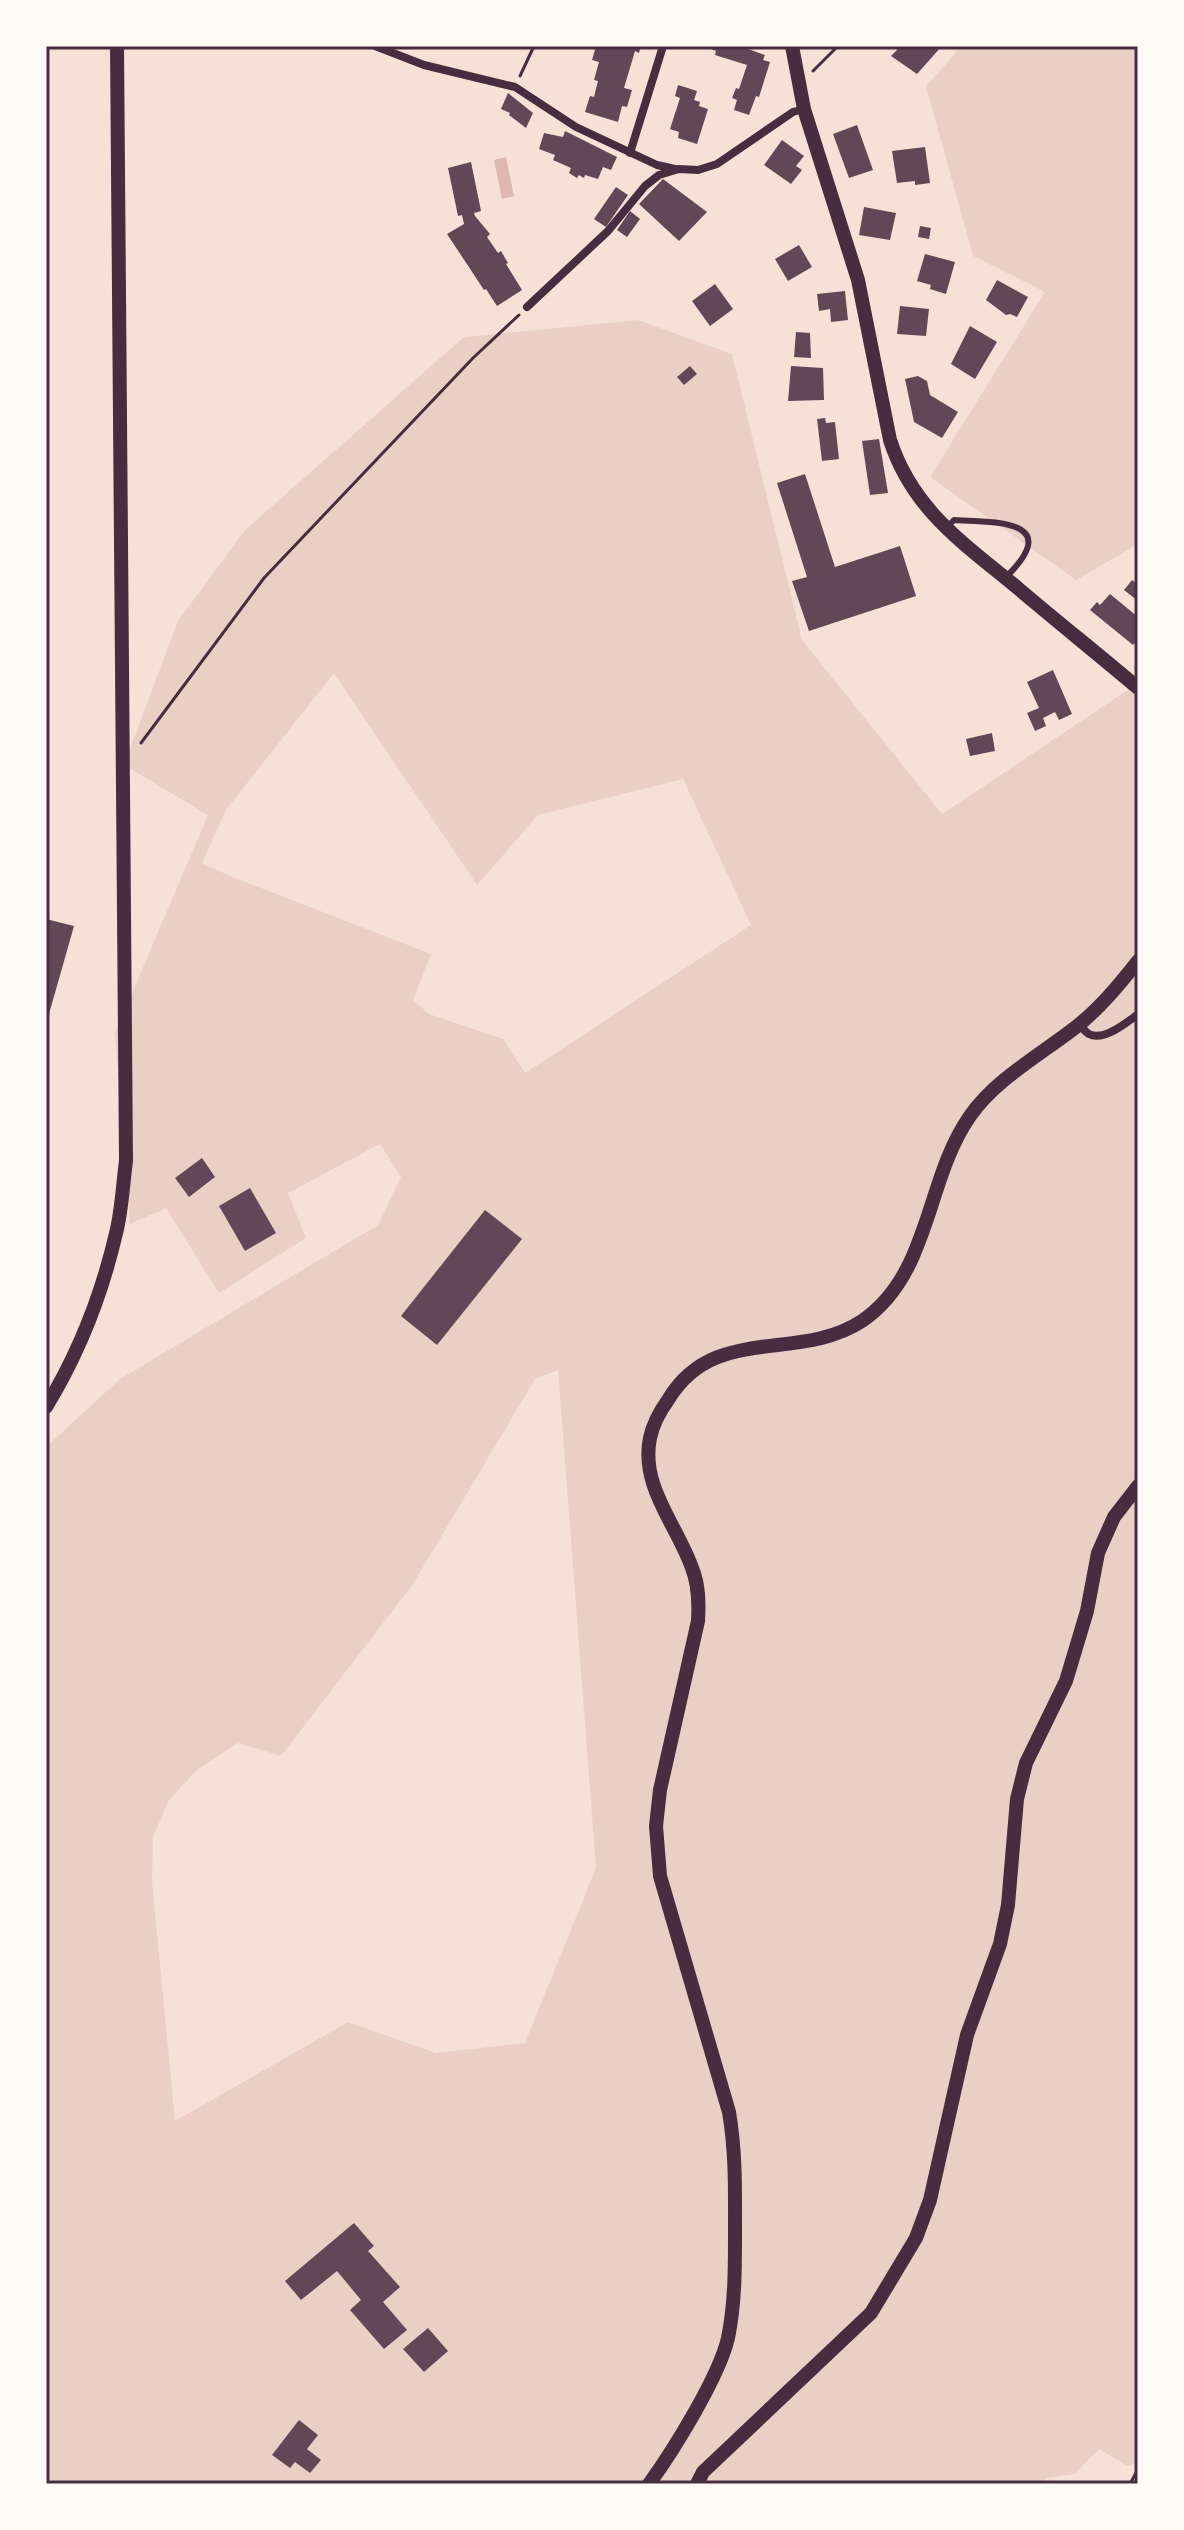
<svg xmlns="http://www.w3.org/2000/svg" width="1184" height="2530" viewBox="0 0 1184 2530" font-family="'DM Sans',sans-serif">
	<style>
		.green { fill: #ebcfc5; fill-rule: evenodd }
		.water { fill: #dcb8b0 }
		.building { fill: #644757 }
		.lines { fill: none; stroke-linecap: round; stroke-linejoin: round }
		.path { stroke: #4a2c40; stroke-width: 3 }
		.service { stroke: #4a2c40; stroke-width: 6 }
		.minor { stroke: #4a2c40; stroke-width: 8 }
		.tertiary { stroke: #4a2c40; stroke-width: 14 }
		.neatline { fill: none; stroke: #4a2c40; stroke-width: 3 }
	</style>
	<rect width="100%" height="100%" fill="#f7e1d7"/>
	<g class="green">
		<polygon points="958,46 1138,46 1138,544 1076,580 930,477 1045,292 973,256 926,86 954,55"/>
		<path d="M638,320l94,34 70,286 140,174 196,-131v1779l-11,4 -28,-17 -24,25 -29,4 -5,6h-995v-1037l74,-68 258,-154 23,-48 -21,-33 -92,49 18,45 -87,55 -53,-85 -36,16 -15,-191 93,-218 -84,-50 54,-144 67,-91 219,-193zM334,673l143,212 61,-70 145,-36 68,146 -226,148 -22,-34 -74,-25 -16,-14 18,-46 -201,-78 -28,-13 24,-53zM558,1370l38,498 -71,175 -89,10 -88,-31 -173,99 -23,-240 1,-45 16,-36 27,-29 42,-28 43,13 132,-172 122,-205z"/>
	</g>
	<polygon class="water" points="506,157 514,196 502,199 494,160"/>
	<g class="building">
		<polygon points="596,46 641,46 639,53 635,51 624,88 632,90 627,107 622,106 618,122 585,112 590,96 594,97 598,81 594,80 599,62 592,60"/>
		<polygon points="704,46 740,46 765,55 763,60 770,62 759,97 756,96 749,115 734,110 737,100 732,98 736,88 739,89 747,65 715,55 716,51"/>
		<polygon points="901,46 942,46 917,74 891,56"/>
		<polygon points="678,85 697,91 694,100 700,102 699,106 708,109 697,144 678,138 679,132 670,129 680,98 675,96"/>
		<polygon points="508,93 533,113 526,128 509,115 510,113 501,109"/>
		<polygon points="857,125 873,170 849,178 833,134"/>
		<polygon points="565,131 617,157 611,170 603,167 598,179 585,175 584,178 579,175 577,178 569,173 571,168 553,160 555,155 539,149 544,133 563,137"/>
		<polygon points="782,140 804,156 796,166 802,170 791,184 764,165"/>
		<polygon points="925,147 930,183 915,185 915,181 897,183 892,151"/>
		<polygon points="471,162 481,211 474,213 475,216 490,234 487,237 498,253 501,251 508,263 506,264 522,290 497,306 486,289 484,290 447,234 464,224 462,215 458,216 448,168"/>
		<polygon points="663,179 707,212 679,241 639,204"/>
		<polygon points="616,187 628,195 606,227 594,219"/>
		<polygon points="864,207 896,213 890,240 859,235"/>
		<polygon points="630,211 640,219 627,237 617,230"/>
		<polygon points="920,226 931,228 929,239 918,237"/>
		<polygon points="799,245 812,267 788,281 775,259"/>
		<polygon points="925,254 955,262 946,294 930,289 931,285 917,281"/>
		<polygon points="997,280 1028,297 1017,317 1010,314 1006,315 986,300"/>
		<polygon points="715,284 733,309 710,326 692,301"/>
		<polygon points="845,291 848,320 831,322 830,309 819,311 817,294"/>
		<polygon points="900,306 929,309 926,336 897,334"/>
		<polygon points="970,326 997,342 975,379 951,364"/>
		<polygon points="796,332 810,333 811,358 794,357"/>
		<polygon points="690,366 697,374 684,385 677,377"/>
		<polygon points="791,366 823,368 824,400 788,401"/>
		<polygon points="918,376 927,381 930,395 958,412 942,438 914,422 905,379"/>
		<polygon points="825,418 826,423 835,422 839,459 822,461 817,419"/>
		<polygon points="879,439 888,493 870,495 862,441"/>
		<polygon points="805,474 835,567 900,546 916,596 809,631 792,581 807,577 777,483"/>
		<polygon points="1132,580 1138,585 1138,601 1124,590"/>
		<polygon points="1110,594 1138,617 1138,639 1133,645 1090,610 1097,602 1100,605"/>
		<polygon points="1053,670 1072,714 1059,720 1055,712 1043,718 1046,726 1035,731 1027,713 1039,708 1027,682"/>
		<polygon points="992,733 995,751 970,756 966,739"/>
		<polygon points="46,919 74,926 47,1021 46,1021"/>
		<polygon points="202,1158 215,1177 189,1197 175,1178"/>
		<polygon points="250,1188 276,1233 245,1251 219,1206"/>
		<polygon points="485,1210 522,1239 437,1345 401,1316"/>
		<polygon points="354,2223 374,2246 368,2251 400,2287 383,2302 407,2330 384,2349 350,2310 361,2300 337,2271 301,2300 285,2281"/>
		<polygon points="428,2328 448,2351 424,2372 403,2349"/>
		<polygon points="299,2420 318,2435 307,2449 321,2460 310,2473 295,2462 290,2468 272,2455"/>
	</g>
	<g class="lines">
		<g class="path">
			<polyline points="813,71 838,46"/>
			<polyline points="520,76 534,46"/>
			<polyline points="141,743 264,578 473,358 519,315"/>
			<polyline points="1130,2484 1138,2469"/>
		</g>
		<path class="service" d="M948,526l6,-6c42,2 111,0 51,58"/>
		<g class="minor">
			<polyline points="375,46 424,65 515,87 576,127 657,165 675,169"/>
			<polyline points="630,153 663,46"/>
			<polyline points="527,307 608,231 645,186 659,175 679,169 698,170 717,164 793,112 804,109"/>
			<path d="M1079,1024c1,2 8,9 10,10 14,8 39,-12 49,-20"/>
		</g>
		<g class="tertiary">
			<path d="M792,46l12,63 54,171 32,160c23,71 75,104 130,150 39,33 79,65 118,98"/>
			<path d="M46,1407c33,-54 57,-116 71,-178 5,-22 6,-46 9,-68l-9,-1115"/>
			<path d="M649,2484c24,-33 70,-107 79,-146 7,-34 7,-69 7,-104 0,-42 1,-81 -6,-122l-69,-236 -4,-50 4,-36 38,-169c1,-18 1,-36 -6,-53 -15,-43 -52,-82 -42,-130 3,-14 10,-27 18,-38 46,-77 130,-37 194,-79 69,-47 63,-141 108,-205 26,-37 70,-61 106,-89 24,-19 43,-42 62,-66"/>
			<polyline points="697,2484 703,2472 871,2313 916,2238 930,2200 967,2035 1000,1944 1008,1905 1017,1799 1026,1763 1066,1681 1087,1611 1098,1553 1114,1517 1138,1486"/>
		</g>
	</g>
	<rect width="1184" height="2530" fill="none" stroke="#fffaf5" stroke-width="96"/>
	<rect x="48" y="48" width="1088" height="2434" class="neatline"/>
</svg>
